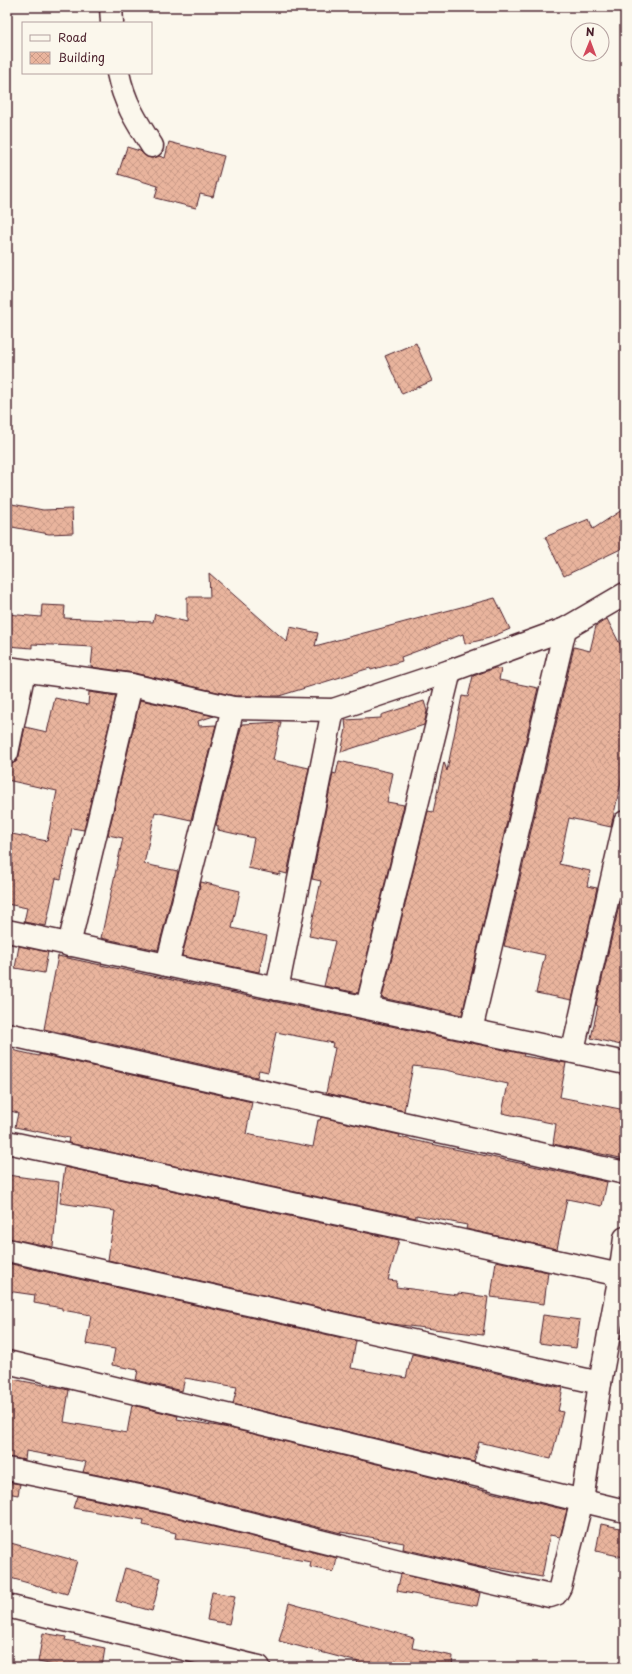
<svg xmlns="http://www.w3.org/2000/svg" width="632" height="1674" viewBox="0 0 632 1674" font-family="'Playpen Sans',sans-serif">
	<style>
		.building { fill: url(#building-cross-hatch); stroke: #4a1f2b }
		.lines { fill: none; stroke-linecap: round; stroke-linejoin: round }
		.street-casing { stroke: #4a1f2b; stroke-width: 25 }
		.street { stroke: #fbf7ec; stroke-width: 22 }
	</style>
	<defs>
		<pattern id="building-cross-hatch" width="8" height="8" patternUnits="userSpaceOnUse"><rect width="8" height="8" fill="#e9b49d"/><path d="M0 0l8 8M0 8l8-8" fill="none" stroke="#c99a87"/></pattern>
	</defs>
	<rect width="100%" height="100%" fill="#fbf7ec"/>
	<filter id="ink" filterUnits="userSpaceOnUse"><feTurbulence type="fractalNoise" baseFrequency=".025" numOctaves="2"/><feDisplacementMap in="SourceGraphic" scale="8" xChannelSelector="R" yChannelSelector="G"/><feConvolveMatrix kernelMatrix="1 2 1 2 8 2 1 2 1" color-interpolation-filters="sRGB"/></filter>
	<g filter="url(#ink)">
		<g class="building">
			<polygon points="169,142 224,156 213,197 200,194 196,208 155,198 158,186 118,174 127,147 140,151 147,157 153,158 159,156 165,158"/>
			<polygon points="416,343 432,381 402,394 385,356"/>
			<polygon points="7,503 43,510 72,509 73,533 49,534 7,526"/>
			<polygon points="625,508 625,547 564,576 545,537 589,519 593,529"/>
			<polygon points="209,573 287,642 290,627 318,633 315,646 495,598 510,629 489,638 465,644 463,634 401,657 402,661 371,670 370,668 279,696 235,696 134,673 91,667 93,647 32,644 32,648 7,646 7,614 41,617 42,605 65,606 64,618 153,622 155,614 187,622 187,597 210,597"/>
			<polygon points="607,619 625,654 625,764 611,827 569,818 559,864 590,871 587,886 597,888 572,1000 536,993 545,955 504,946 574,647 590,651 596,626"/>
			<polygon points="495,668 501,669 499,680 538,688 462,1015 382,998 428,811 433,812 444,762 447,771 462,696 468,697 473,676"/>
			<polygon points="89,692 116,696 84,830 72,828 61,879 56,878 46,926 24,922 27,908 7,904 7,833 47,841 57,791 7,780 7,765 16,762 19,756 25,727 47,732 55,698 88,705"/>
			<polygon points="140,700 214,716 198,721 199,726 216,725 191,820 155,812 144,864 178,871 158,950 101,938 123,838 108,835"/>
			<polygon points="424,701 427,711 424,725 341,752 346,729 345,720 381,718 381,715"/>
			<polygon points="281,722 273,760 309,768 287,874 280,872 280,875 248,868 254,838 218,830 218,826 216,825 242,724"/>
			<polygon points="339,761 393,773 387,802 404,805 358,993 324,986 335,941 309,936 321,881 312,879 333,773 336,774"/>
			<polygon points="201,882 240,891 232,928 267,936 259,972 182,956"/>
			<polygon points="622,893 625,894 625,1046 591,1038 598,1006 596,1005"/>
			<polygon points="19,946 48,952 44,973 15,968"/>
			<polygon points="58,956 524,1054 523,1056 566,1063 560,1097 625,1110 625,1159 553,1144 556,1124 502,1113 508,1084 446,1070 413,1066 404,1111 326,1093 335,1048 332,1047 333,1043 276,1032 268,1072 259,1070 257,1077 44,1029"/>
			<polygon points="7,1049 39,1056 39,1054 252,1102 246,1134 313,1147 318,1120 320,1120 321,1117 400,1135 399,1137 607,1182 602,1206 567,1199 557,1249 466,1229 467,1225 416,1215 416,1218 68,1143 69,1138 15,1127 18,1113 7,1110"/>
			<polygon points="65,1167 399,1240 388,1280 397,1281 396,1287 458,1295 458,1293 488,1297 483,1335 392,1324 108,1260 115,1211 60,1203"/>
			<polygon points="7,1175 59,1182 53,1247 7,1238"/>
			<polygon points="496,1261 548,1272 544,1304 491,1297"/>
			<polygon points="7,1263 356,1341 351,1368 406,1378 412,1354 563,1388 558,1411 563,1412 551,1459 479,1442 474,1462 233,1404 237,1387 185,1378 182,1391 136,1380 138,1370 112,1365 115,1349 86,1344 91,1315 62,1310 62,1308 34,1303 35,1295 7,1291"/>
			<polygon points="543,1315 580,1320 576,1348 539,1343"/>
			<polygon points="7,1378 69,1390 64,1422 127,1433 132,1405 178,1416 177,1419 229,1428 468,1486 468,1487 567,1510 560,1537 550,1535 542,1577 485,1567 485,1568 403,1549 404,1543 341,1532 341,1533 152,1486 83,1472 86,1462 26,1451 25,1460 7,1457"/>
			<polygon points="7,1482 20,1484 18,1495 7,1493"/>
			<polygon points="77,1496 146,1510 337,1558 334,1572 310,1567 311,1562 175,1538 176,1533 143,1525 144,1520 73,1508"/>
			<polygon points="601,1524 625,1529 625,1545 623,1557 596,1551"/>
			<polygon points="7,1542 77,1561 67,1594 7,1577"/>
			<polygon points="125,1568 161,1578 152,1611 116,1601"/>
			<polygon points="401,1574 480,1593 477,1606 397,1591"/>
			<polygon points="212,1592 235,1596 229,1624 207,1620"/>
			<polygon points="289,1603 414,1638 412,1648 453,1656 452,1667 357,1667 358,1662 279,1641"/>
			<polygon points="43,1633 66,1637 65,1640 105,1648 102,1667 66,1667 38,1662"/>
		</g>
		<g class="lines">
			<defs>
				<g id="street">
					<polyline points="111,7 112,23"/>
					<path d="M118,73c6,29 18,48 34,73"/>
					<polyline points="7,668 131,685 233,708 333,710 450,671 565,629 625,594"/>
					<polyline points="7,753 24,671"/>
					<polyline points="7,931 625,1063"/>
					<polyline points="69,945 131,685"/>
					<polyline points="167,965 233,708"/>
					<polyline points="277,989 333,710"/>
					<polyline points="367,1007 450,671"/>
					<polyline points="471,1030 565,629"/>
					<polyline points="7,1034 625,1173"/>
					<polyline points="573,1050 625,822"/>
					<polyline points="7,1142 620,1275"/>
					<polyline points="7,1250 600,1383"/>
					<polyline points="7,1362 625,1511"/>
					<polyline points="7,1469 149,1498 411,1564 550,1596 556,1594 560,1587 582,1500 600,1383 620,1275 625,1238"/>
					<polyline points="7,1606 259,1667"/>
				</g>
			</defs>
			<use href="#street" class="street-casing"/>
			<use href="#street" class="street"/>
		</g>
	</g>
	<rect width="632" height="1674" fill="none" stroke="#fbf7ec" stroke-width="24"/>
	<rect x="12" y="12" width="608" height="1650" fill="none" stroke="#4a1f2b" stroke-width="1.5" filter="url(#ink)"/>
	<rect x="22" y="22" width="130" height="52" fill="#fbf7ec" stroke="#b4a19f"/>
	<rect x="30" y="35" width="20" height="6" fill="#fbf7ec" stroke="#b4a19f"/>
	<text x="58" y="42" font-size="12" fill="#4a1f2b">Road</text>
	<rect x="30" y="52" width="20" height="12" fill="url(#building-cross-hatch)" stroke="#b4a19f"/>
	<text x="58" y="62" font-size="12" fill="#4a1f2b">Building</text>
	<g transform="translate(590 42) rotate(1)"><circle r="19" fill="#fbf7ec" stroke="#b4a19f"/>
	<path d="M0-3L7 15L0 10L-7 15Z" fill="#d1495b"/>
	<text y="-6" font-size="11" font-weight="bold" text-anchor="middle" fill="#4a1f2b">N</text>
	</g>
</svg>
